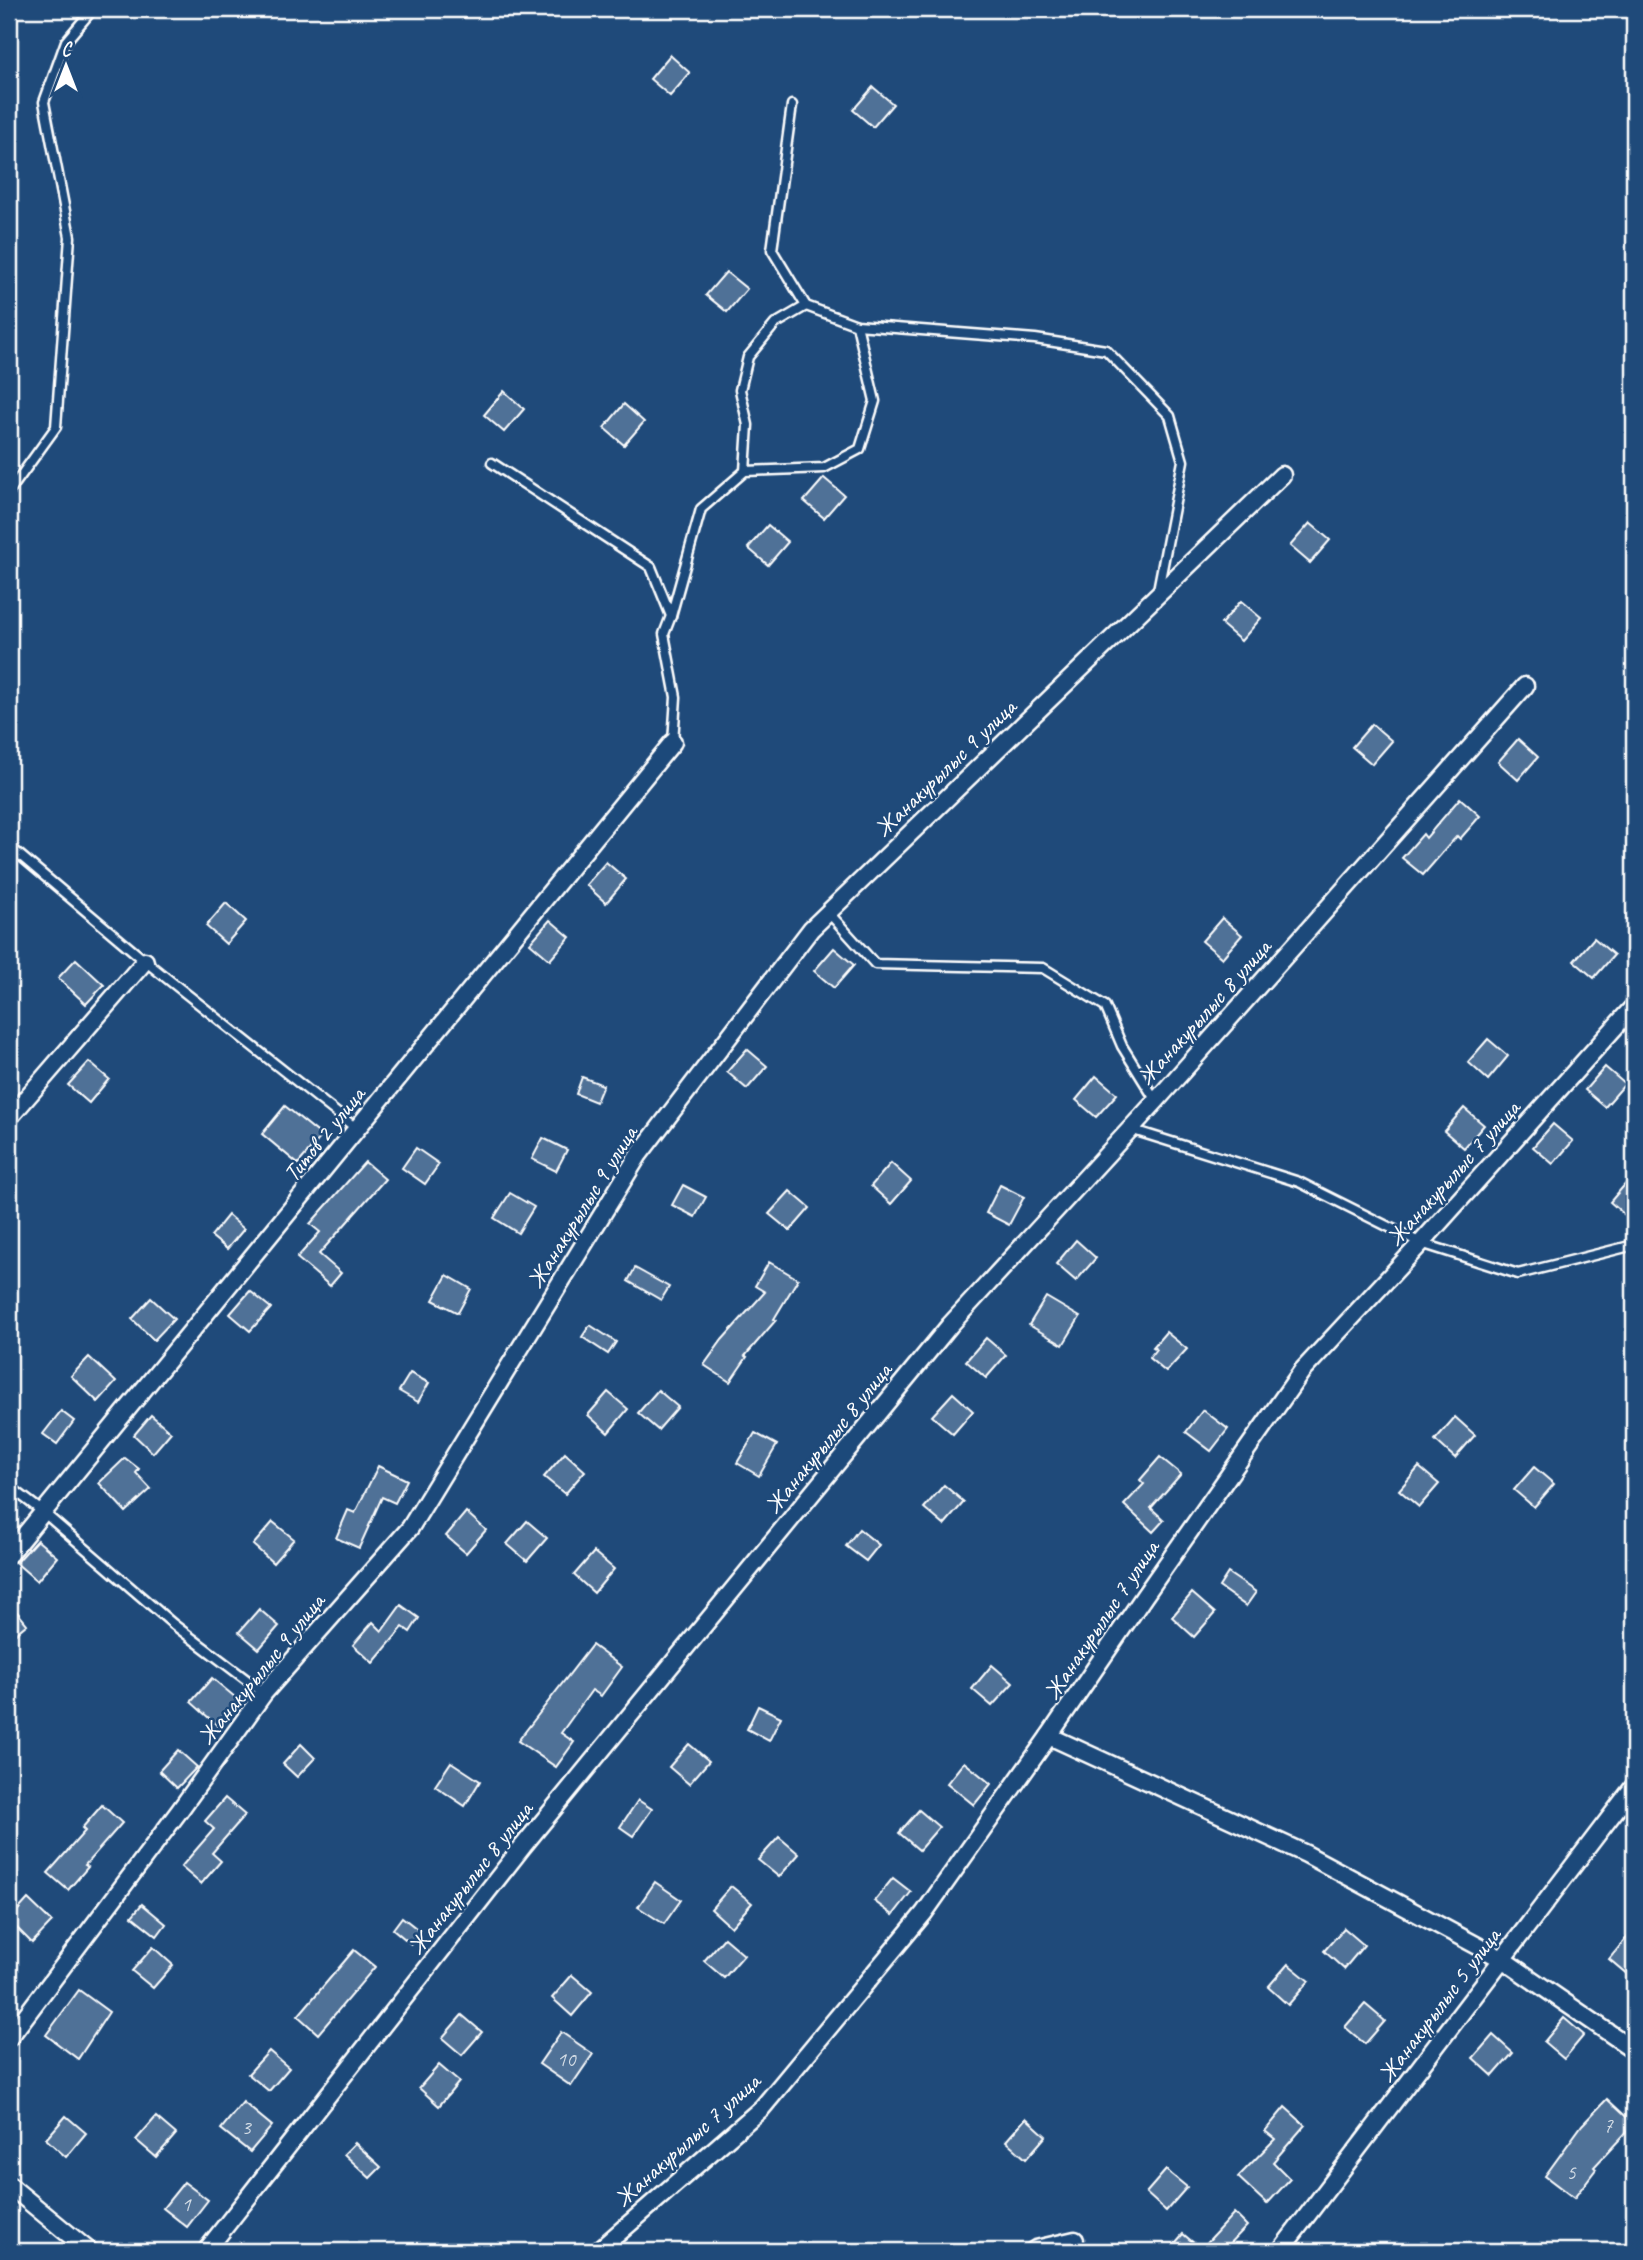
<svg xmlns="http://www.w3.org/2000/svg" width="1643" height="2260" viewBox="0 0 1643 2260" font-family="Caveat,sans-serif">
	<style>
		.building { fill: #507197; stroke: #fff; stroke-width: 2 }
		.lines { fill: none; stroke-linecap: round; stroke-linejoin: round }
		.lane-casing { stroke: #fff; stroke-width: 13 }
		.street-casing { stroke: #fff; stroke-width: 21 }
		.lane { stroke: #1f4a7a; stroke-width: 8 }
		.street { stroke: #1f4a7a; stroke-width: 16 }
		.labels { text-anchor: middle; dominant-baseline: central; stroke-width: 5; stroke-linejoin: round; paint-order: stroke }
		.number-label { font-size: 21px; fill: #d3dce5 }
		.street-label { font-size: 24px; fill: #fff; stroke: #1f4a7a }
	</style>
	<rect width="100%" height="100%" fill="#1f4a7a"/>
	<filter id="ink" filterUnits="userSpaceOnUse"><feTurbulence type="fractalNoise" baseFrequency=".0143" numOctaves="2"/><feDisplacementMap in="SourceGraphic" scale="14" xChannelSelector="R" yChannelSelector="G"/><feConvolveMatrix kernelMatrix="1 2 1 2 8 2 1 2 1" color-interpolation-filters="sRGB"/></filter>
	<g filter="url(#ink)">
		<g class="building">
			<polygon points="670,55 690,73 670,96 650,79"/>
			<polygon points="873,87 893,104 873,127 853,110"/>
			<polygon points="726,272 747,289 727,312 706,295"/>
			<polygon points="504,391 524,409 504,432 484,415"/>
			<polygon points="624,404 644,422 624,445 604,428"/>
			<polygon points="824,478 844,495 824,518 804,501"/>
			<polygon points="1310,523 1330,540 1310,563 1290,546"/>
			<polygon points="768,525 788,542 768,565 748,548"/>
			<polygon points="1241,601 1261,618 1241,641 1221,624"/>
			<polygon points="1372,724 1392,741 1372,764 1352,747"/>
			<polygon points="1518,739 1538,757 1518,780 1498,762"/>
			<polygon points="1460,798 1480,816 1460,839 1457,836 1423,875 1402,858 1423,834 1426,838"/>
			<polygon points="606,862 626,879 606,903 586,885"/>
			<polygon points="226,903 246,921 226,944 206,926"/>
			<polygon points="1222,918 1242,935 1222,958 1202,941"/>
			<polygon points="550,920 570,937 550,960 530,943"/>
			<polygon points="1594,938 1614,955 1594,978 1574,961"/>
			<polygon points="834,948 854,965 834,988 814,971"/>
			<polygon points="76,959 104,985 86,1004 58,978"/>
			<polygon points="1488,1039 1508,1056 1488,1080 1468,1062"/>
			<polygon points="747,1049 767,1066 747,1089 727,1072"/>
			<polygon points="89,1062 109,1079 89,1103 68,1085"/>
			<polygon points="1605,1067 1625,1084 1605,1107 1585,1090"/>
			<polygon points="1096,1076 1117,1094 1096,1117 1076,1100"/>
			<polygon points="582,1077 603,1085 596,1102 576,1094"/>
			<polygon points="285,1106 322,1136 298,1164 262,1134"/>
			<polygon points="1464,1108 1484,1125 1464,1148 1444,1131"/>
			<polygon points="1553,1124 1573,1141 1553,1164 1533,1147"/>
			<polygon points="543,1138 567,1150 556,1171 532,1159"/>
			<polygon points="416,1148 439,1164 425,1184 402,1168"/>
			<polygon points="365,1162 385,1179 319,1254 341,1273 330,1286 297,1258 320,1232 310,1224"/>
			<polygon points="891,1163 911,1181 891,1204 871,1186"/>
			<polygon points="1634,1174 1634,1223 1610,1202"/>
			<polygon points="683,1185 706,1197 695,1217 672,1205"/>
			<polygon points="1000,1185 1024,1197 1009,1225 986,1213"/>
			<polygon points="790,1191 810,1208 790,1231 769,1214"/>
			<polygon points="510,1193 534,1207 518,1233 494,1218"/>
			<polygon points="228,1215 244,1229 227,1249 211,1236"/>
			<polygon points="1076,1240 1096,1258 1076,1281 1056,1264"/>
			<polygon points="769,1262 798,1279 774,1319 776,1320 745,1356 747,1357 730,1382 704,1365 722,1340 765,1292 755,1286"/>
			<polygon points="635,1268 669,1287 661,1300 628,1281"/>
			<polygon points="447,1275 471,1289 458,1313 433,1300"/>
			<polygon points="250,1291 271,1308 250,1331 230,1314"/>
			<polygon points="1046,1297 1080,1317 1063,1345 1029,1325"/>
			<polygon points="151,1298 174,1319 154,1340 132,1319"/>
			<polygon points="590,1325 616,1342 608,1354 582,1337"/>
			<polygon points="1166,1332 1187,1349 1166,1372 1149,1358 1156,1349 1153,1347"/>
			<polygon points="986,1338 1006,1355 986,1378 966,1361"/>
			<polygon points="89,1357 116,1382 98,1402 71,1376"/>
			<polygon points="410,1373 429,1383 418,1402 399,1391"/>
			<polygon points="658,1390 678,1407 658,1430 638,1413"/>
			<polygon points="608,1392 628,1409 608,1433 588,1415"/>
			<polygon points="953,1393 973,1411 953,1434 932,1416"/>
			<polygon points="1203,1410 1228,1429 1211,1451 1186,1432"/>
			<polygon points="61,1411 74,1421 57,1444 43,1434"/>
			<polygon points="151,1415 171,1432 153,1453 134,1435"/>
			<polygon points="1455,1417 1475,1435 1455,1458 1435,1440"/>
			<polygon points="755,1433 777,1445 759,1476 737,1463"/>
			<polygon points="565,1453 585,1471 565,1494 544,1477"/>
			<polygon points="1160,1457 1181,1474 1151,1508 1164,1520 1153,1532 1124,1505 1144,1484 1140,1480"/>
			<polygon points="125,1458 139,1469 136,1473 151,1489 126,1512 99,1483"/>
			<polygon points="378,1466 407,1480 395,1503 382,1497 359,1548 336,1538 348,1510 355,1513"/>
			<polygon points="1419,1467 1439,1484 1419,1507 1399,1490"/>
			<polygon points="1534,1467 1554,1484 1534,1507 1514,1490"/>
			<polygon points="944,1485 964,1502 944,1525 924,1508"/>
			<polygon points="466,1512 486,1530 466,1553 446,1536"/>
			<polygon points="527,1521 547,1538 527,1561 507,1544"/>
			<polygon points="273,1522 294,1539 273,1563 253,1545"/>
			<polygon points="859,1529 879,1545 866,1561 846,1546"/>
			<polygon points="37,1540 57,1557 37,1581 16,1563"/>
			<polygon points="594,1552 614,1569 594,1593 574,1575"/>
			<polygon points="1228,1573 1256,1592 1246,1606 1219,1587"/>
			<polygon points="1192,1593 1215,1613 1194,1637 1172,1617"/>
			<polygon points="9,1602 27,1624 9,1639"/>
			<polygon points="401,1605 419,1618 410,1632 403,1627 373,1663 353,1645 373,1622 382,1631"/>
			<polygon points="259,1609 279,1626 259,1649 239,1632"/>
			<polygon points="592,1645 622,1667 601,1696 592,1690 561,1733 574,1742 556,1767 518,1741"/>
			<polygon points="992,1665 1013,1683 992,1706 972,1689"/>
			<polygon points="212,1678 241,1702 219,1727 191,1702"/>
			<polygon points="758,1706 781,1717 769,1741 747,1729"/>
			<polygon points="301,1744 315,1758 297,1777 283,1764"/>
			<polygon points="689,1744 709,1761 689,1784 669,1767"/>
			<polygon points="178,1750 197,1767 177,1788 159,1771"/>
			<polygon points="451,1762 480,1781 465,1806 435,1786"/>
			<polygon points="964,1762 991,1784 974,1805 947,1783"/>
			<polygon points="225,1798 245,1815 212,1853 221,1861 201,1884 181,1867 214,1829 205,1821"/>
			<polygon points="638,1800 652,1809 633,1836 620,1827"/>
			<polygon points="102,1805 122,1823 85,1865 88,1867 68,1890 48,1873 85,1831 82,1828"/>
			<polygon points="919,1810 939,1827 919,1850 899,1833"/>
			<polygon points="779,1837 799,1854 779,1877 758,1860"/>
			<polygon points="893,1878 911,1892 893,1915 874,1901"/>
			<polygon points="655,1882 681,1900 664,1924 638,1907"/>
			<polygon points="731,1886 752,1903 731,1927 711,1909"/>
			<polygon points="28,1899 52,1922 32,1943 9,1920"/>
			<polygon points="142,1904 166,1924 157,1936 132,1916"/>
			<polygon points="402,1917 421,1932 411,1944 393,1929"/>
			<polygon points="1344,1928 1364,1945 1344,1969 1324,1951"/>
			<polygon points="1634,1929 1634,1980 1609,1959"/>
			<polygon points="724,1938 744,1955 724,1978 704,1961"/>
			<polygon points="153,1947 173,1965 153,1988 132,1971"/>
			<polygon points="354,1950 375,1967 318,2034 298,2016"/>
			<polygon points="1288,1964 1309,1981 1288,2005 1268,1987"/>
			<polygon points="572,1975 592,1992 572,2016 552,1998"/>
			<polygon points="79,1990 109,2012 78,2059 46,2035"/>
			<polygon points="1365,2004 1385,2021 1365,2044 1345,2027"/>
			<polygon points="462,2015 482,2032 462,2055 442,2038"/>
			<polygon points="1564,2018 1584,2035 1564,2059 1544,2042"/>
			<polygon points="561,2032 593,2054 571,2086 539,2064"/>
			<polygon points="1493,2035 1513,2053 1493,2076 1473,2058"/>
			<polygon points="269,2051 289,2068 269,2091 248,2074"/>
			<polygon points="439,2065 459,2082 439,2106 419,2088"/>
			<polygon points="1607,2099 1634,2124 1594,2167 1596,2169 1574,2198 1545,2176 1582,2125"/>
			<polygon points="243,2102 272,2126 250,2152 221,2129"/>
			<polygon points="1285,2107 1305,2125 1273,2162 1290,2179 1267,2204 1238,2177 1275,2139 1265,2131"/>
			<polygon points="66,2116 86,2133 66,2157 46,2139"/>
			<polygon points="156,2117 176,2134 156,2157 136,2140"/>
			<polygon points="1026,2118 1046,2136 1026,2159 1006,2141"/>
			<polygon points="355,2143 381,2167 370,2178 344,2154"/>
			<polygon points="1166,2170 1187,2187 1166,2211 1146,2193"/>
			<polygon points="184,2182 208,2200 187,2227 163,2208"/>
			<polygon points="1234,2213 1247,2226 1223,2251 1168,2251 1183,2234 1201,2249"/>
		</g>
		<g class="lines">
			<defs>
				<g id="lane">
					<polyline points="792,105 772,250 806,306 857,325 1035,339 1106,350 1170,416 1183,461 1158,590"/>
					<polyline points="492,463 651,567 671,616 664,634 676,697 673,742"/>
					<polyline points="745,471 748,425 740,390 748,357 775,324 806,306"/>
					<polyline points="9,492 56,427 70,237 44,102 66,41 93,9"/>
					<polyline points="671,616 701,509 745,471 824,468 860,449 875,401 857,325"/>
					<polyline points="9,846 145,961 357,1129"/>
					<polyline points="828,912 875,964 1043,968 1105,1006 1122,1046 1156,1101"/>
					<polyline points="1130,1129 1299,1182 1421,1243 1518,1274 1634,1245"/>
					<polyline points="9,1486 43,1512 173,1624 264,1693"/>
				</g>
				<g id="street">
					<polyline points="9,1118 145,961"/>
					<polyline points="9,1554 673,742"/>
					<polyline points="1049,1736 1306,1854 1502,1959 1634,2050"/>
					<polyline points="9,2038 180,1810 264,1693 410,1528 638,1156 811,929 1282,475"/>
					<polyline points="9,2185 89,2251"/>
					<polyline points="206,2251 523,1846 950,1325 1156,1101 1525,686"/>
					<polyline points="598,2251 762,2108 924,1913 1049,1736 1145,1595 1302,1371 1421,1243 1634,1006"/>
					<polyline points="1033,2251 1036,2249 1075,2240"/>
					<polyline points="1280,2251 1634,1786"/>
				</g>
			</defs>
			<use href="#lane" class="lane-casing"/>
			<use href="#street" class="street-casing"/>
			<use href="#lane" class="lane"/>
			<use href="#street" class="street"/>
		</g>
	</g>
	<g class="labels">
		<g class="number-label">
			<text x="566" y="2059">10</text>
			<text x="1608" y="2125">7</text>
			<text x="246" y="2127">3</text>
			<text x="1571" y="2172">5</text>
			<text x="186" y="2204">1</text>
		</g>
		<g class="street-label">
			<text transform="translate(945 768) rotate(-44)">Жанакурылыс 9 улица</text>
			<text transform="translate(1204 1012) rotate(-48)">Жанакурылыс 8 улица</text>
			<text transform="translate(324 1134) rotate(-51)">Титов 2 улица</text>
			<text transform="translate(1453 1173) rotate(-48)">Жанакурылыс 7 улица</text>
			<text transform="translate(582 1207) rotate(-58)">Жанакурылыс 9 улица</text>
			<text transform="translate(828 1438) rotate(-51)">Жанакурылыс 8 улица</text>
			<text transform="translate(1101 1620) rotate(-56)">Жанакурылыс 7 улица</text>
			<text transform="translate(261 1669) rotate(-51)">Жанакурылыс 9 улица</text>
			<text transform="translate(470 1878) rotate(-52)">Жанакурылыс 8 улица</text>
			<text transform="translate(1439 2005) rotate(-53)">Жанакурылыс 5 улица</text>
			<text transform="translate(687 2140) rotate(-42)">Жанакурылыс 7 улица</text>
		</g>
	</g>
	<rect width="1643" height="2260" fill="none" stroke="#1f4a7a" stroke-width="35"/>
	<rect x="18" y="18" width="1608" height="2225" fill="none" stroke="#fff" stroke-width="2.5" filter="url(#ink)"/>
	<g transform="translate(66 66)" stroke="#1f4a7a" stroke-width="5" paint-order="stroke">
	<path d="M0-5L12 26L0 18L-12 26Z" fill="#ffffff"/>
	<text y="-10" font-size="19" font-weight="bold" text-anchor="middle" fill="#ffffff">С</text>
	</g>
</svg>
